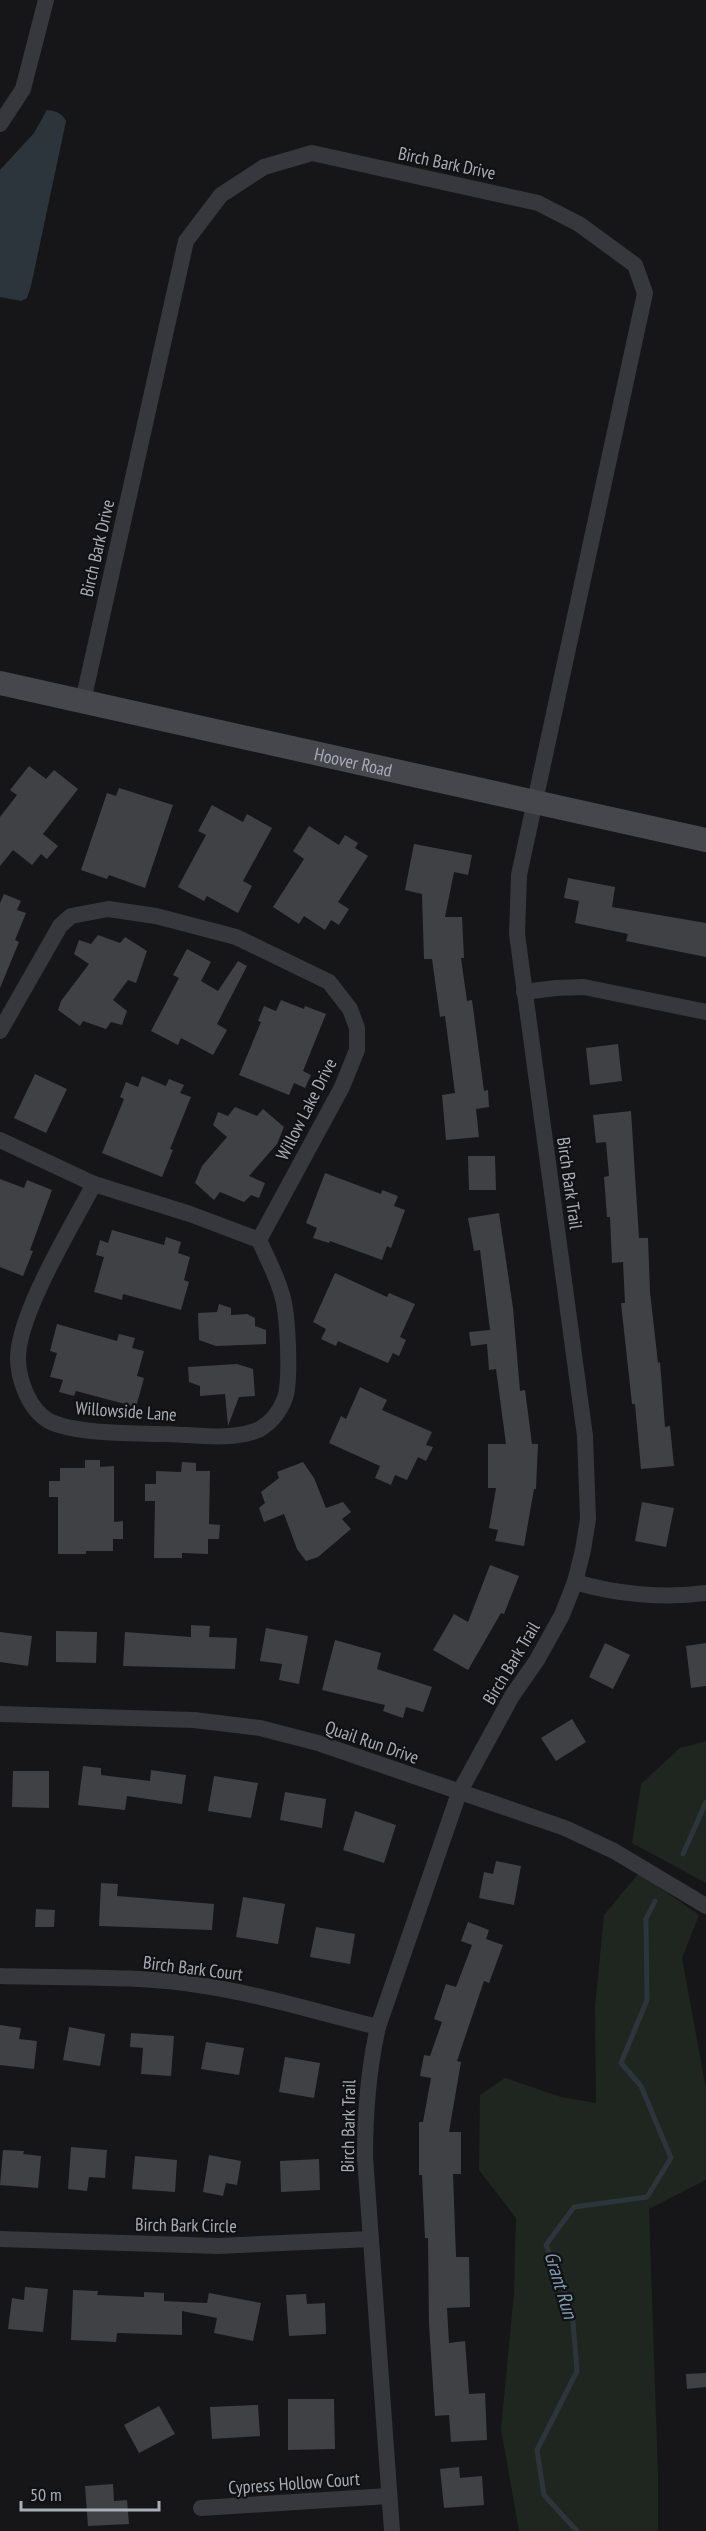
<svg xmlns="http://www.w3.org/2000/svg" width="706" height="2531" viewBox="0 0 706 2531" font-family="'PT Sans Narrow',sans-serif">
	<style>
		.green { fill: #1e261f }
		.water { fill: #2c353c }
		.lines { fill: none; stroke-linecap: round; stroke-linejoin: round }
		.stream { stroke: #2c353c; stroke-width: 5 }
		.building { fill: #404145 }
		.street { stroke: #37383d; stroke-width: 16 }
		.secondary { stroke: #45474d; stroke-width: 24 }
		.labels { text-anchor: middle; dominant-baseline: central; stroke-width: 4.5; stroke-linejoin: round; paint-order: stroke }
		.street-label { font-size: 18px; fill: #a8adb8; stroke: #111113 }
		.water-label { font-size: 20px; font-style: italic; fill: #7f9bb3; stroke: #111113 }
	</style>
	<rect width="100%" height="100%" fill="#161618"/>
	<g class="green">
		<polygon points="706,1741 706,1883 632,1843 641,1784 680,1748"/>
		<polygon points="639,1873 699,1915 682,1958 706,2089 706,2180 649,2209 658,2474 658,2531 519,2531 501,2429 514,2293 516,2218 479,2170 480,2095 505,2078 561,2097 596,2103 595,2007 604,1915"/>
	</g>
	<path class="water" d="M47,110c9,1 15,3 19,11l-35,165 -4,12 -6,3 -21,-4v-127l34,-37z"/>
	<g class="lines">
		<g class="stream">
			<polyline points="683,1854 706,1802"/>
			<polyline points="577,2531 544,2495 537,2450 577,2371 572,2310 546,2245 574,2207 647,2197 671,2158 641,2086 621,2063 647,2000 646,1919 655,1901"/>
		</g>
	</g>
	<g class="building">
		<polygon points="29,766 46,779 54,770 78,789 43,834 58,846 47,859 41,854 32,865 13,850 0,866 0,817 17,795 10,790"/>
		<polygon points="119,788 173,805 145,888 109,875 107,879 81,870 107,793 116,796"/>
		<polygon points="212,805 243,822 247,814 272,828 243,881 252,886 238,913 207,896 204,901 178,887 206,835 198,831"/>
		<polygon points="309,826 339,845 345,835 358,843 355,848 368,856 338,902 349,909 339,925 331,920 325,930 304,916 299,924 273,907 304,859 293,851"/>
		<polygon points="414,844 472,855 468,875 454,872 445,917 462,917 464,958 461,958 467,1001 472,1000 484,1091 488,1090 489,1107 476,1109 479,1137 446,1140 442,1095 455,1093 445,1016 440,1017 432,959 424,959 422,894 405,890"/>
		<polygon points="568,878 615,887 612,907 706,923 706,957 626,941 628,934 575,923 579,901 564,898"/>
		<polygon points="4,894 21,901 17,910 26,913 15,940 19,942 0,988 0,903"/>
		<polygon points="98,935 120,943 125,937 147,951 136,983 128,980 113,1000 127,1011 122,1025 111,1022 106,1029 83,1021 80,1026 58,1010 61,1001 89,964 74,954 79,940 91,944"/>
		<polygon points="187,949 211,962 201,981 218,991 238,961 247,966 217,1024 227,1030 213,1055 181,1038 178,1045 151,1031 179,978 173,975"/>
		<polygon points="281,1000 304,1009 305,1006 326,1014 303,1071 311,1075 305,1088 294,1083 289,1095 239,1075 261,1022 258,1021 264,1006 276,1011"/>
		<polygon points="618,1044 622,1081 590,1085 586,1048"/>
		<polygon points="35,1074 67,1089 46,1133 14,1118"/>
		<polygon points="142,1076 166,1086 169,1079 184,1085 180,1093 191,1097 170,1149 173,1150 162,1177 102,1153 124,1099 120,1097 126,1082 138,1087"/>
		<polygon points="235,1107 257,1116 263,1109 284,1127 277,1144 249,1176 265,1183 259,1198 251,1195 244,1202 220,1192 214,1200 195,1183 202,1166 227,1137 213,1125 218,1112 228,1116"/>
		<polygon points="631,1111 639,1238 648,1238 650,1292 658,1363 660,1362 665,1427 670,1426 674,1466 641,1469 635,1404 632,1404 621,1303 625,1303 623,1262 612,1263 610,1217 607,1217 604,1177 609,1176 606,1142 596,1143 593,1115"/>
		<polygon points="468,1156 495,1156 496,1190 469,1190"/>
		<polygon points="325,1173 381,1194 382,1190 398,1196 394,1206 405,1210 391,1248 387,1246 382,1260 330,1241 329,1243 313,1238 317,1228 306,1223"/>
		<polygon points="0,1179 24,1188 27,1180 52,1190 30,1250 33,1251 23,1276 0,1267"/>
		<polygon points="499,1213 513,1308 520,1391 525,1390 532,1444 538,1444 536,1489 534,1489 524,1546 495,1541 498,1530 489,1528 496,1488 488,1488 488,1444 506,1444 496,1369 489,1370 487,1344 471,1346 469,1332 490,1330 480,1250 474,1251 468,1218"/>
		<polygon points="112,1230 164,1245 166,1237 181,1242 178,1253 190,1257 184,1280 189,1282 181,1310 123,1294 122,1300 94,1292 104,1257 96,1255 100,1240 108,1243"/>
		<polygon points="335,1273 387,1297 389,1293 415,1304 400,1337 406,1340 399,1356 393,1353 388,1363 338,1341 336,1346 321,1339 326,1329 313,1322"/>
		<polygon points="219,1304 231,1308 231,1315 247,1314 255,1318 255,1326 266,1330 266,1344 216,1346 199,1340 198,1313 217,1312"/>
		<polygon points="57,1324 117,1341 119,1334 135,1338 132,1348 144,1351 137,1376 144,1378 136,1407 76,1391 74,1396 59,1392 63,1380 50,1377 57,1353 50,1351"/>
		<polygon points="237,1364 253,1369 255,1396 239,1397 228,1426 225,1394 200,1396 200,1386 189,1382 188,1367"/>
		<polygon points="360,1387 387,1400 382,1410 432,1432 426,1445 433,1447 426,1461 418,1457 407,1480 395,1475 391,1485 375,1478 380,1466 329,1443 341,1416 346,1419"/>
		<polygon points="85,1460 100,1460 100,1467 114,1466 114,1522 123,1521 123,1539 113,1539 113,1551 86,1551 86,1554 58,1554 58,1497 49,1497 49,1481 60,1481 60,1468 85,1468"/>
		<polygon points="182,1462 196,1463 196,1471 210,1471 209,1524 220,1525 219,1539 208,1539 208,1554 182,1553 182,1558 154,1558 155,1501 145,1501 145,1484 156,1484 156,1471 181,1472"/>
		<polygon points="303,1462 314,1478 326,1508 343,1502 351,1512 342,1519 351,1529 318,1557 306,1561 297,1549 284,1514 264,1522 259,1508 265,1503 261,1492 279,1478 277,1472"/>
		<polygon points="642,1502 674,1508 666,1547 635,1541"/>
		<polygon points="490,1565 519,1576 504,1614 501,1613 468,1670 433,1650 454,1614 468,1622"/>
		<polygon points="191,1625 210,1626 209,1637 237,1638 235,1669 123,1666 125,1632 191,1637"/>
		<polygon points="266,1628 308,1636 299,1684 279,1680 282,1664 260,1661"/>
		<polygon points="56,1631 97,1632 96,1663 56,1662"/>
		<polygon points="0,1632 32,1636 28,1666 0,1662"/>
		<polygon points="335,1640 381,1653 377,1669 432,1687 423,1712 406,1707 403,1718 383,1711 385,1705 322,1690"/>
		<polygon points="605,1643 630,1655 613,1689 589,1677"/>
		<polygon points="706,1643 706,1686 691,1688 686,1646"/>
		<polygon points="572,1719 586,1742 556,1761 541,1738"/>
		<polygon points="83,1766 101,1768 101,1775 150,1781 151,1770 186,1775 182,1804 127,1796 125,1810 78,1805"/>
		<polygon points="13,1771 49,1771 49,1808 12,1807"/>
		<polygon points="214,1776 258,1783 251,1818 208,1811"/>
		<polygon points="285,1792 326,1799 322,1828 280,1820"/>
		<polygon points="355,1811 396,1825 384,1863 343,1850"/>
		<polygon points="496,1861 521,1866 514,1905 479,1898 484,1872 493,1874"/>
		<polygon points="101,1883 118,1884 117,1896 214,1904 212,1930 99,1926"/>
		<polygon points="243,1897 285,1904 278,1944 236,1937"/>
		<polygon points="36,1909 55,1910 54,1927 35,1927"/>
		<polygon points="468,1922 489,1930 486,1939 503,1945 489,1983 484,1981 457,2061 461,2062 449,2132 461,2132 461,2174 453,2174 456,2257 469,2257 470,2307 447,2308 449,2343 465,2341 469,2394 485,2393 487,2440 451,2442 449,2415 435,2416 429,2324 428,2238 425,2238 422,2175 419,2175 419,2122 423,2122 431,2078 420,2076 424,2055 430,2056 442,2022 434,2019 446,1984 456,1987 472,1945 461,1941"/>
		<polygon points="316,1927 355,1934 350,1964 310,1957"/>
		<polygon points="0,2025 21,2028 19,2039 37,2041 34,2069 0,2065"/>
		<polygon points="69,2027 105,2034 100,2066 63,2060"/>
		<polygon points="131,2033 174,2036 171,2076 141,2074 143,2048 130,2047"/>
		<polygon points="206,2042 244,2048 239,2075 201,2069"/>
		<polygon points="285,2057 320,2063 314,2098 279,2092"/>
		<polygon points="71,2147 107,2150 105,2178 89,2177 87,2191 68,2189"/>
		<polygon points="3,2150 24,2151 23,2154 41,2156 38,2188 0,2185"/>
		<polygon points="209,2155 241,2161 237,2185 226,2183 223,2196 203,2192"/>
		<polygon points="135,2156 177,2160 175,2192 132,2189"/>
		<polygon points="319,2159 320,2190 281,2192 280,2161"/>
		<polygon points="25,2287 48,2289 43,2332 8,2329 12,2298 24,2300"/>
		<polygon points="73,2290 98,2291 97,2295 144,2297 144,2292 164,2293 164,2301 207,2303 209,2293 261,2303 253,2341 214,2333 217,2318 182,2311 182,2335 117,2333 116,2342 71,2340"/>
		<polygon points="306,2294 307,2304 325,2303 326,2334 289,2336 286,2295"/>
		<polygon points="706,2373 706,2387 687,2389 686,2374"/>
		<polygon points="288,2399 334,2399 335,2449 288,2450"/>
		<polygon points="258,2405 260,2436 212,2439 210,2407"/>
		<polygon points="159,2406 175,2434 139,2453 124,2425"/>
		<polygon points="459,2467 460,2478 482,2476 484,2505 444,2508 440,2469"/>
		<polygon points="113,2484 114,2501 127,2500 129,2524 88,2526 85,2486"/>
	</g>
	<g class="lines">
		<g class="street">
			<polyline points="0,124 23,89 46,0"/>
			<path d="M83,701l103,-460 35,-46 43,-28 48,-14 226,50 41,21 56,41 10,28 -126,582 -2,59 68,502 3,83 -5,31 -8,32 -13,33 -25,45 -25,36 -53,97 -81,234c-10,44 -13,85 -13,130l27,374"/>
			<polyline points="524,992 556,988 584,987 706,1012"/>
			<polyline points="0,1031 60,926 71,916 108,909 156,916 236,937 329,982 350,1009 357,1028 357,1050 342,1087 259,1240"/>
			<polyline points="0,1140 94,1184 190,1214 259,1240"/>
			<path d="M94,1184c-22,42 -76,130 -76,174 0,21 11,52 31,63 26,13 82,12 112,13 28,0 73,8 99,-5 12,-7 20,-18 25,-31 6,-18 3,-84 -3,-103 -5,-19 -15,-37 -23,-55"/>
			<path d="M575,1582c40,12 89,17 131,11"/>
			<polyline points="0,1714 194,1720 260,1728 318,1743 565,1828 614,1851 706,1906"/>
			<path d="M0,1976c68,2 138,-1 205,10 58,9 115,27 173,41"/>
			<polyline points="0,2239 218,2246 371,2239"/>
			<polyline points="201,2508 389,2496"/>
		</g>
		<path class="secondary" id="s1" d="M0,683l706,157"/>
	</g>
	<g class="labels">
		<g class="street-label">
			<text transform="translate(447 163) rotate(12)">Birch Bark Drive</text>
			<text transform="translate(97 548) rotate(-77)">Birch Bark Drive</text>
			<text stroke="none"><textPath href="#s1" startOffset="362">Hoover Road</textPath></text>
			<text transform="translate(306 1109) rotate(-63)">Willow Lake Drive</text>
			<text transform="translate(570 1183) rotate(82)">Birch Bark Trail</text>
			<text transform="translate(126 1411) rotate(4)">Willowside Lane</text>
			<text transform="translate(511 1663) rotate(-59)">Birch Bark Trail</text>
			<text transform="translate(372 1742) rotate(19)">Quail Run Drive</text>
			<text transform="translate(193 1968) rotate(7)">Birch Bark Court</text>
			<text transform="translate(348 2126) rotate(-89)">Birch Bark Trail</text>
			<text transform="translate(186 2225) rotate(1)">Birch Bark Circle</text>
			<text transform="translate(294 2483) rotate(-4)">Cypress Hollow Court</text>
		</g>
		<g class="water-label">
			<text transform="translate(561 2285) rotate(73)">Grant Run</text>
		</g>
	</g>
	<path d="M21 2501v9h138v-9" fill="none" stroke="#a8adb8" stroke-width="3"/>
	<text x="30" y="2501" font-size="18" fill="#a8adb8" stroke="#111113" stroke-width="4.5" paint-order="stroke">50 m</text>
</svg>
